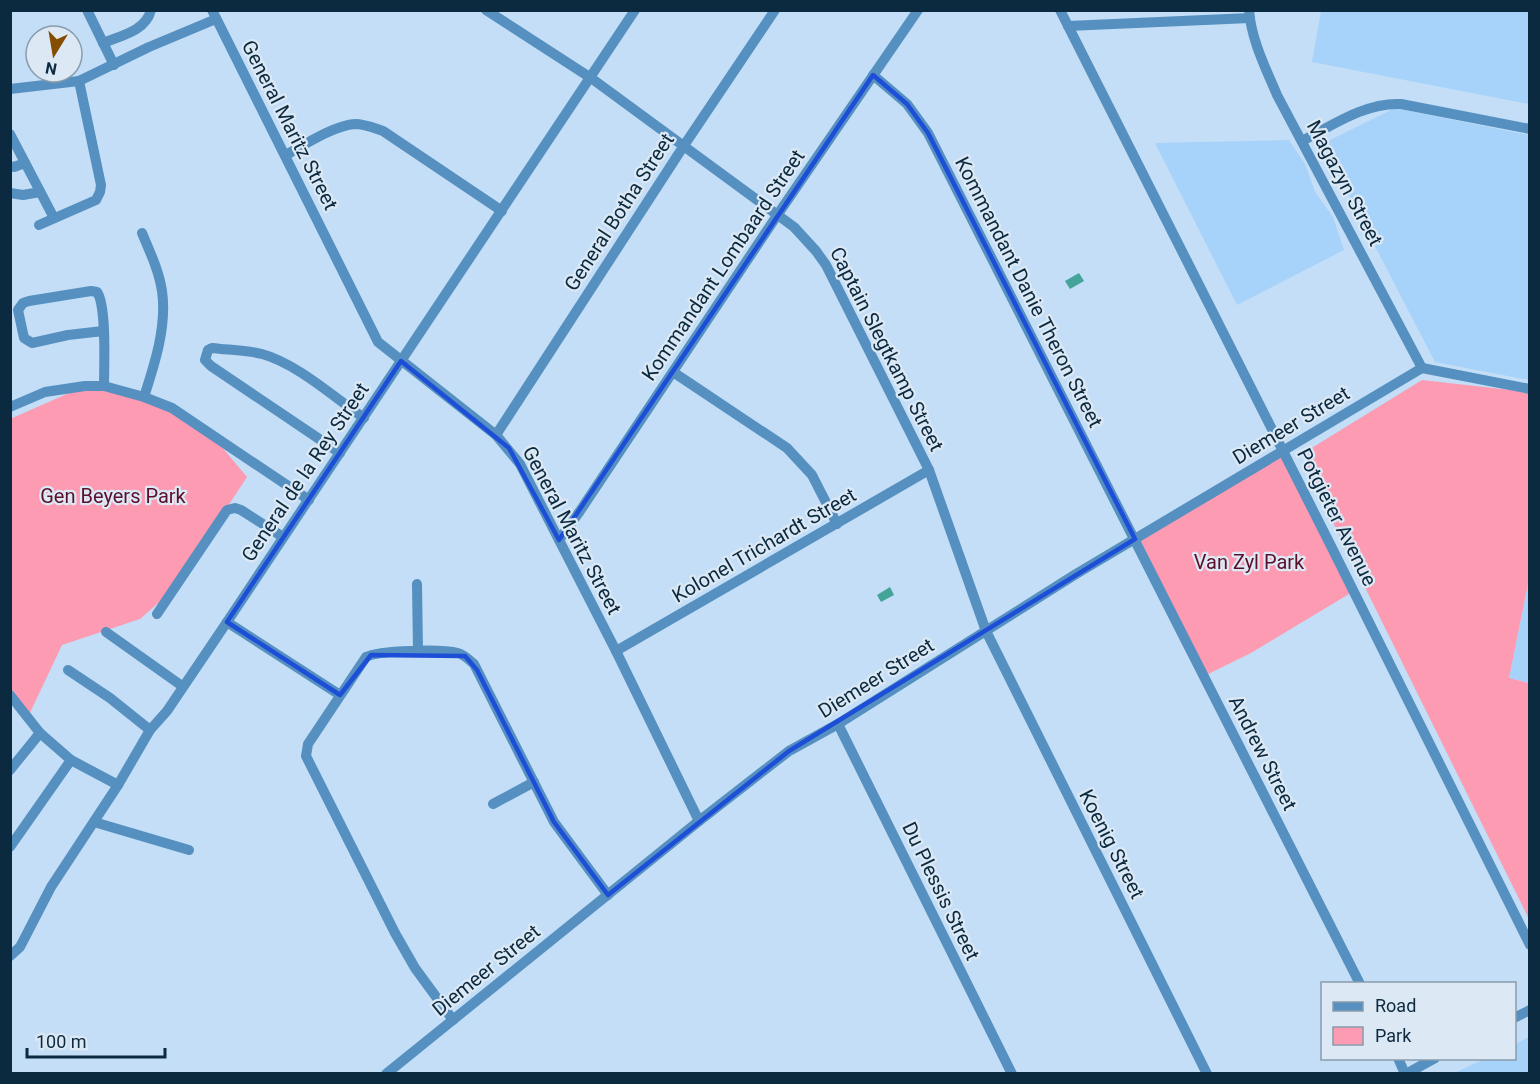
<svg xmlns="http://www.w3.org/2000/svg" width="1540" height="1084" viewBox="0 0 1540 1084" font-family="Roboto,sans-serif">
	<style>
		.built { fill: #a7d3fa }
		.green { fill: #fd9bb2 }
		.water { fill: #45a499 }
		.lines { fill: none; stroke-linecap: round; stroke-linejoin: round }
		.minor { stroke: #5690c0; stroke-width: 10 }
		.marked { fill: none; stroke: #1d4ed8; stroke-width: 4.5; stroke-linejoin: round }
		.labels { text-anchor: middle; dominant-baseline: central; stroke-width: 4.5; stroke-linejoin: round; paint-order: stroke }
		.street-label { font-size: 20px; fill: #0b293f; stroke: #dce9f5 }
		.park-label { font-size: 20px; fill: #5b0f2a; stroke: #dce9f5 }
	</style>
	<rect width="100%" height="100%" fill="#c3def6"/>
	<g class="built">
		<polygon points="1321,11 1529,11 1529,104 1312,62"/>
		<polygon points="1395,108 1529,135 1529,380 1435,362 1322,144"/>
		<polygon points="1289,140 1305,164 1315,192 1333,217 1344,250 1237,305 1155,143"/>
		<polygon points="1529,579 1529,683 1509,678"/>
		<polygon points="1529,1037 1529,1073 1454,1073 1485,1059 1514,1058 1515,1044"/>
	</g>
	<g class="green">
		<polygon points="1422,380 1529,392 1529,579 1509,678 1529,683 1529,919 1305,466 1310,449"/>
		<polygon points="85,386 158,401 210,433 247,477 173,590 140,619 62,645 28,717 11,688 10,419"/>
		<polygon points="1283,450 1354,591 1251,653 1204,676 1135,539"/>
	</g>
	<g class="water">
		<polygon points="1079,273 1084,281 1070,289 1065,281"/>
		<polygon points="890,587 894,595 881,602 877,595"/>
	</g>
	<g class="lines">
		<g class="minor">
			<polyline points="87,10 114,65"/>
			<polyline points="212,10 378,342 496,435 520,464 616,651 699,821"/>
			<polyline points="486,10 591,78 794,227 816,251 826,265 929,470 986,631 1207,1074"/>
			<polyline points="1060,10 1329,542 1530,945"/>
			<path d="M1249,10c2,29 17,59 28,85l145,273"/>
			<polyline points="1068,26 1250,18"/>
			<path d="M103,43c17,-7 43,-12 48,-33"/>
			<polyline points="873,75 907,104 928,133 1360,984"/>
			<polyline points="10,89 79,81 149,47 216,19"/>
			<polyline points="10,134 54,218"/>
			<path d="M1302,141c31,-16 64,-39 99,-37l129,25"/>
			<path d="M286,155c18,-10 49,-30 69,-31 10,0 19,4 28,7l119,80"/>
			<polyline points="10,166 14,167 25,163"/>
			<polyline points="10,193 23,195 40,192"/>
			<polyline points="39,225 96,200 100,192 101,185 79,81"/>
			<path d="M142,233c8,19 17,38 20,58 5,35 -7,72 -18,106"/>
			<path d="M103,331l-35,4 -36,8 -8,-5 -6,-28 5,-7 6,-2 62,-10 6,1c10,14 7,75 7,94"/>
			<polyline points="1422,368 1530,389"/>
			<polyline points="673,372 787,448 812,475 837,524"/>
			<polyline points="10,407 45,392 85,386 104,386 144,397 172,408 309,500"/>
			<polyline points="496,435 683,147 775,10"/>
			<path d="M340,453l-129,-87 -6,-6 3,-10 4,-2c16,2 34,2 50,6 34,9 73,44 102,64"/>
			<polyline points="559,540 580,511 778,214 918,10"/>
			<polyline points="417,584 418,652"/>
			<polyline points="157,614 227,510 235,508 241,510 283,537"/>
			<polyline points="227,622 340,695"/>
			<polyline points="106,632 182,686"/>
			<polyline points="616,651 929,470"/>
			<polyline points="68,670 110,698 150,730"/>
			<polyline points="10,695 40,733 71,760 118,785"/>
			<polyline points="838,724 1012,1074"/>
			<polyline points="10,770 40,733"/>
			<polyline points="493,804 534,782"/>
			<polyline points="94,822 189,850"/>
			<polyline points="10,847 71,760"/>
			<polyline points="10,956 20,947 51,887 118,785 150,730 167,711 227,622 635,10"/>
			<polyline points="1514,1018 1530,1010"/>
			<path d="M453,1020l-38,-52 -20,-35 -89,-177 2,-12 58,-87c13,-7 77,-8 92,-4 7,2 11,7 16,11l80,158 54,73"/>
			<polyline points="1398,1058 1405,1074"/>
			<polyline points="386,1074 699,821 789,751 838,724 1076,574 1422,368"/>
			<polyline points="1406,1074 1435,1058"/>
		</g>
	</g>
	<path class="marked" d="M873,75l34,29 21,29 207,406 -346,212 -181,144 -54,-73 -77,-152 -12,-14 -94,-1 -31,40 -113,-73 174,-261 108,87 50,92z"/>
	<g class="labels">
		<g class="street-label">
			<text transform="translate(290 125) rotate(63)">General Maritz Street</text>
			<text transform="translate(1345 183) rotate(62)">Magazyn Street</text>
			<text transform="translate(619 212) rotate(-57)">General Botha Street</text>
			<text transform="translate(723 265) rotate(-56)">Kommandant Lombaard Street</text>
			<text transform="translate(1029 292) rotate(63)">Kommandant Danie Theron Street</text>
			<text transform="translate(887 349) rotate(63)">Captain Slegtkamp Street</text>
			<text transform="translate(1291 425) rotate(-31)">Diemeer Street</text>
			<text transform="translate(305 472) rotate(-56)">General de la Rey Street</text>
			<text transform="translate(1337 517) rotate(63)">Potgieter Avenue</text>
			<text transform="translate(572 530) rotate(62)">General Maritz Street</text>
			<text transform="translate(764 545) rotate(-30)">Kolonel Trichardt Street</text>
			<text transform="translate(876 678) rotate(-32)">Diemeer Street</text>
			<text transform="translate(1263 753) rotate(63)">Andrew Street</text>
			<text transform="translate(1112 844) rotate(63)">Koenig Street</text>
			<text transform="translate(941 891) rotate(64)">Du Plessis Street</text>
			<text transform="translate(486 970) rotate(-39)">Diemeer Street</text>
		</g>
		<g class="park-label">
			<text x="113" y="496">Gen Beyers Park</text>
			<text x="1249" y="562">Van Zyl Park</text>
		</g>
	</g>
	<rect width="1540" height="1084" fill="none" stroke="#0b293f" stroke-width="24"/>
	<rect x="1321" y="982" width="195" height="78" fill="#dce9f5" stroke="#889cac" stroke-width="1.5"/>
	<rect x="1333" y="1002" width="30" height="9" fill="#5690c0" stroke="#889cac" stroke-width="1.5"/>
	<text x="1375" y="1012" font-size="18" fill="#0b293f">Road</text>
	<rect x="1333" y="1027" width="30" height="18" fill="#fd9bb2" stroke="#889cac" stroke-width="1.5"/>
	<text x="1375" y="1042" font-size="18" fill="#0b293f">Park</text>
	<g transform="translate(54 54) rotate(191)"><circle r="28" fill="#dce9f5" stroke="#889cac" stroke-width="1.5"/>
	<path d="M0-4.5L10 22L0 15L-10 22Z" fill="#854d00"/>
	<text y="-9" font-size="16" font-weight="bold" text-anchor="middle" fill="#0b293f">N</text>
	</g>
	<path d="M27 1048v9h138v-9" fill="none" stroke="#0b293f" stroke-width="3"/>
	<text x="36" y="1048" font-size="18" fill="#0b293f" stroke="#dce9f5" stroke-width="4.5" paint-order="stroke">100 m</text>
</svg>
